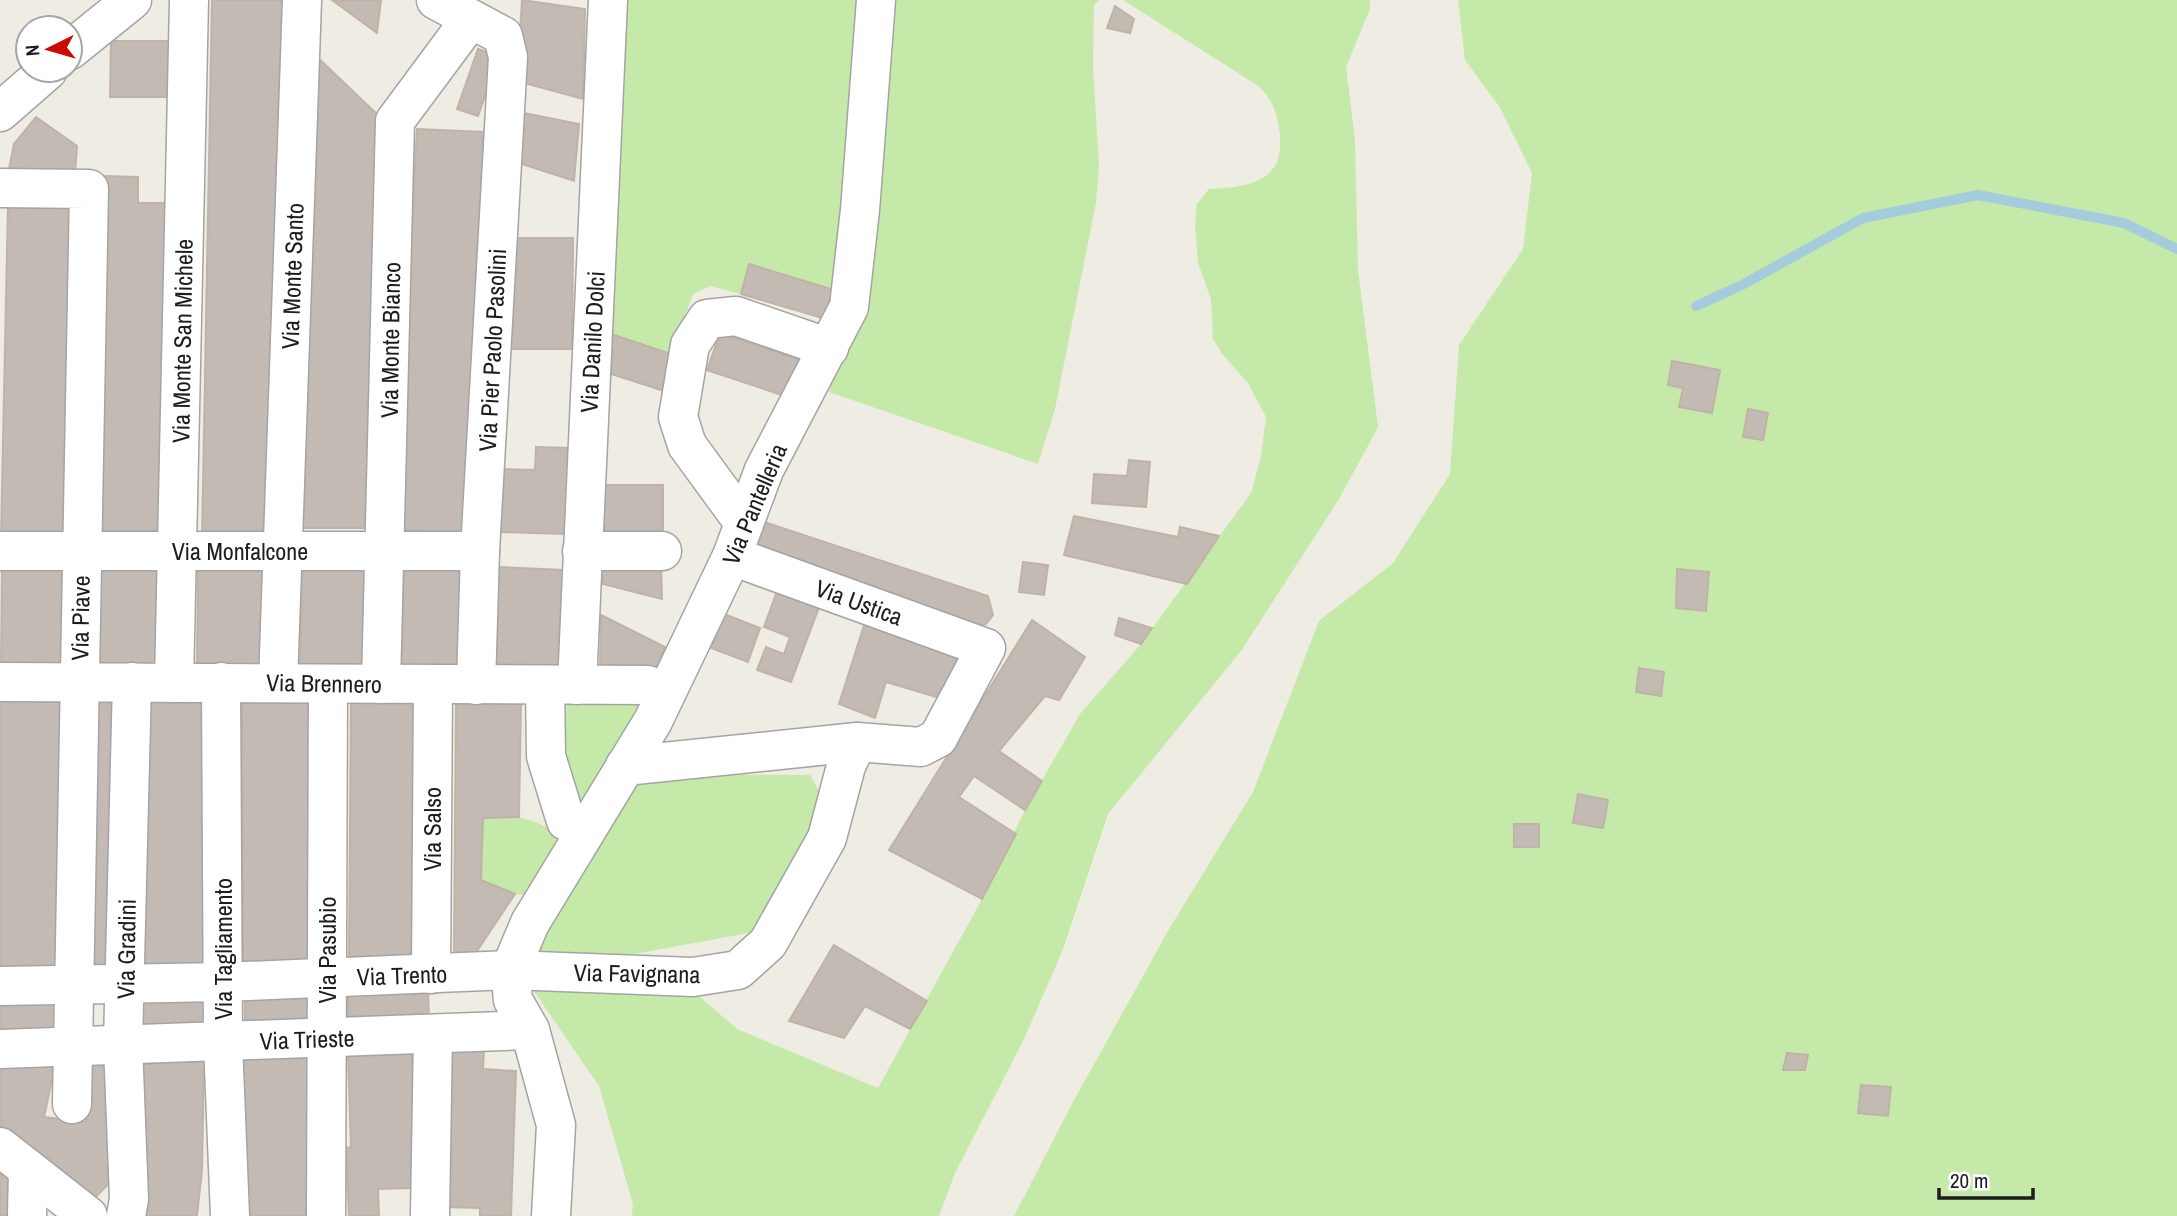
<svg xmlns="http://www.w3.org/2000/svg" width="2177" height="1216" viewBox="0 0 2177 1216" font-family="'Archivo Narrow',sans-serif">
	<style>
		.grass { fill: #c5e9a9 }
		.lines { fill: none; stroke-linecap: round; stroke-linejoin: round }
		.stream { stroke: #a4ccdc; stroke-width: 10 }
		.building { fill: #c3bab3; stroke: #c0b3a6; stroke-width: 2 }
		.minor-casing { stroke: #a4a4a4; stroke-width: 41 }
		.minor { stroke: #fff; stroke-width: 38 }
		.labels { text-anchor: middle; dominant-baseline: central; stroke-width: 7; stroke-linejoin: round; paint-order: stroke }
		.street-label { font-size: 24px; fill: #1d1d1d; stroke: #fff }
	</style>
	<rect width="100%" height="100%" fill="#efece3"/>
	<g class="grass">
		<polygon points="619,0 867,0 834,290 749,264 741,294 710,286 693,294 671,354 602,331"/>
		<polygon points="890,0 1099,0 1094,5 1093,67 1099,166 1096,203 1055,409 1038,464 829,392 871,276"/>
		<path d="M1123,0h247v9l-24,58 9,73 3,130 20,157 -39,72 -98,152 -133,163 -46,138 -39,89 -68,132 -16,43h-307l1,-12 -34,-118 -68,-99 162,4 44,38 141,59 104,-189 43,-89 55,-96 61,-70 110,-151 10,-36 5,-40 -18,-34 -25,-28 -10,-16 -2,-40 -13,-36 -3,-39 2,-20 12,-15c38,-2 75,-6 71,-53 -2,-21 -6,-33 -20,-49z"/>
		<polygon points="1458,0 2177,0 2177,1216 1014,1216 1073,1102 1168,931 1253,792 1319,621 1393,563 1450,474 1459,345 1523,249 1532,173 1499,106 1465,60"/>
		<polygon points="556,701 646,703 588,803 578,807 567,790"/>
		<polygon points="643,774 810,775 820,793 817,821 754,932 607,959 531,958"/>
		<path d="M519,817c16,5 32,8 38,24l-28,54 -14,-1 -34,-14 2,-62z"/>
	</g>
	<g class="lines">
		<polyline class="stream" points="1696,306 1742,285 1863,218 1978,195 2124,223 2177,249"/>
	</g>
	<g class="building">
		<polygon points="212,0 286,0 268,536 202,539"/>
		<polygon points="332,0 381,0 377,33"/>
		<polygon points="522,0 585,9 583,99 517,81"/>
		<polygon points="1115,6 1134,19 1130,33 1107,28"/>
		<polygon points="111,41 176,41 176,97 110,97"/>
		<polygon points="478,49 499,56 478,116 457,109"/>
		<polygon points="315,55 382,119 367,528 302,528"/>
		<polygon points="519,112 579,124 574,181 516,162"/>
		<polygon points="36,117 77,146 75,174 9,169 14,144"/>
		<polygon points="417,129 484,132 463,534 396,530"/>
		<polygon points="103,176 138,177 138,203 172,203 166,540 97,538"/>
		<polygon points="8,203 71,204 64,539 1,538"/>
		<polygon points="511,238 573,238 572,349 510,349"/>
		<polygon points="749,264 834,290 826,319 741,294"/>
		<polygon points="602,331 671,354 670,393 602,371"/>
		<polygon points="720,333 809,363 794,399 707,370"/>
		<polygon points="1672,361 1720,370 1712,413 1679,407 1683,388 1668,385"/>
		<polygon points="1748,409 1768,413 1763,440 1743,437"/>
		<polygon points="536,447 568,448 566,534 498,532 499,469 535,470"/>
		<polygon points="1129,460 1150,462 1146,507 1092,503 1094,474 1127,476"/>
		<polygon points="602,485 663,485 663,535 602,534"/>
		<polygon points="1074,516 1178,537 1180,527 1219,536 1187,584 1064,555"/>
		<polygon points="764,522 988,596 993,615 986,624 978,627 755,551"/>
		<polygon points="1023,562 1048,565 1044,595 1019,592"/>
		<polygon points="661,563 662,599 603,584 601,566"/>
		<polygon points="97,564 164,566 161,667 94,666"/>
		<polygon points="302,566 369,568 366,670 300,668"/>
		<polygon points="2,567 66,567 65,666 1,665"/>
		<polygon points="403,567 463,567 463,670 402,670"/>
		<polygon points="497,567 564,570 560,675 492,672"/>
		<polygon points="198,569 264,569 264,669 197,669"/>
		<polygon points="1677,569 1709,572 1706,611 1676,608"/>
		<polygon points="779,586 821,602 791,682 757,670 766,647 784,654 790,637 764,627"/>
		<polygon points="724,614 760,628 748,662 711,648"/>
		<polygon points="601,615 665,647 654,674 600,671"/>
		<polygon points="867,616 963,654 940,698 886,682 875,718 839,704"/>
		<polygon points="1119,618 1152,628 1141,644 1115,635"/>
		<polygon points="1032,620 1085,657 1059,700 1045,696 999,751 1042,781 1025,810 974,776 959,797 1016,834 982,899 889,850"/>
		<polygon points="1639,668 1664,672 1661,696 1636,692"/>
		<polygon points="0,694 62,695 60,969 0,969"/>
		<polygon points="89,695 117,696 114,966 87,965"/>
		<polygon points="146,696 207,701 208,964 137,965"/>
		<polygon points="242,697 310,697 312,964 243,964"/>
		<polygon points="351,698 415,698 413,959 349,959"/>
		<polygon points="456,699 521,700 519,817 483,818 481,880 515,894 473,957 454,958"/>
		<polygon points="1578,794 1608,800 1603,828 1573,823"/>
		<rect x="1514" y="824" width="25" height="23"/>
		<polygon points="834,945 927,1001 910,1029 865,1006 844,1038 789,1021"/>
		<polygon points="428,988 429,1021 348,1023 348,989"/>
		<polygon points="308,989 308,1025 245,1026 245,990"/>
		<polygon points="204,993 206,1027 138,1029 137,995"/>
		<polygon points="57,997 58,1033 0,1034 0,999"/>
		<polygon points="451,1047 484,1048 483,1069 516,1071 511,1216 480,1216 480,1208 445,1207"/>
		<polygon points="412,1053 416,1156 411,1156 412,1188 378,1189 379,1216 349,1216 346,1148 351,1147 348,1056"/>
		<polygon points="1787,1053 1808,1055 1805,1070 1783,1070"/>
		<polygon points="312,1054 308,1216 243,1216 241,1057"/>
		<polygon points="153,1056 204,1056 202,1170 197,1216 138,1216 139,1064 151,1064"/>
		<polygon points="86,1058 109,1059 115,1177 92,1201 0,1135 0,1063 56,1061 44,1117 86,1122"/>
		<polygon points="1861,1085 1891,1087 1888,1116 1858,1113"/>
		<polygon points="0,1161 9,1168 8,1215 0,1215"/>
	</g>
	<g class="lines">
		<defs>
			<g id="minor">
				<polyline points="436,0 503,36 508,57 480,551 476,685"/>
				<polyline points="70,50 132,0"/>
				<polyline points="0,112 48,70"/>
				<polyline points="0,188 89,189 72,1104"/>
				<polyline points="744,523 687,445 678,417 690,345 707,319 736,316 829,348"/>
				<polyline points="0,551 480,551"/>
				<polyline points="582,551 662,551"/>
				<polyline points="0,682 648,685"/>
				<polyline points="221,682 223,1043 230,1216"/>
				<polyline points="174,683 189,0"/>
				<polyline points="278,683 302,0"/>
				<polyline points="381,684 395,121 470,20"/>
				<polyline points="545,685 546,756 566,821 586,830"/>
				<polyline points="577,685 608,0"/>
				<polyline points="625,766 857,742"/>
				<polyline points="431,974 433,684"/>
				<polyline points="0,986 223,982 510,970 693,977 738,970 768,943 827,838 846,766 857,742 921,747 938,738 986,648 732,556"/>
				<polyline points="0,1049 530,1030"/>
				<polyline points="0,1147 88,1216"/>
				<polyline points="430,1215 433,1034"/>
				<polyline points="27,1216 28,1169"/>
				<polyline points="126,1216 129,1199 123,1044 132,682"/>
				<polyline points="326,1216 328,684"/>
				<polyline points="551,1216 556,1125 530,1030 513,1000 510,970 530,923 653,721 732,556 764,470 849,307 860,210 876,0"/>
			</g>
		</defs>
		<use href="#minor" class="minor-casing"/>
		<use href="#minor" class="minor"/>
	</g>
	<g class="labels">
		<g class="street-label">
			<text transform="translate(292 276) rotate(-88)">Via Monte Santo</text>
			<text transform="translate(390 340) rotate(-89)">Via Monte Bianco</text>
			<text transform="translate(182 341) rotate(-89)">Via Monte San Michele</text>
			<text transform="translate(592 342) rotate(-87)">Via Danilo Dolci</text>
			<text transform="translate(492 350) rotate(-87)">Via Pier Paolo Pasolini</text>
			<text transform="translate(754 504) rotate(-67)">Via Pantelleria</text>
			<text x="240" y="551">Via Monfalcone</text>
			<text transform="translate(859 602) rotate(20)">Via Ustica</text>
			<text transform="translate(80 618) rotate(-89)">Via Piave</text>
			<text transform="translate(324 683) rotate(1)">Via Brennero</text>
			<text transform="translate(432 829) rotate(-90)">Via Salso</text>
			<text transform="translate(126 949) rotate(-89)">Via Gradini</text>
			<text transform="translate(223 949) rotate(-90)">Via Tagliamento</text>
			<text transform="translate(327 950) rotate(-90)">Via Pasubio</text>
			<text transform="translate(637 973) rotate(1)">Via Favignana</text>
			<text transform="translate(402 975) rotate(-2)">Via Trento</text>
			<text transform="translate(307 1039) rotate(-2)">Via Trieste</text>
		</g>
	</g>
	<g transform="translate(49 49) rotate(265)"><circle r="33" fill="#ffffff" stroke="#a5a5a5" stroke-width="2"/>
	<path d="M0-5L12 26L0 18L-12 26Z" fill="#ca0c01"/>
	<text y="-10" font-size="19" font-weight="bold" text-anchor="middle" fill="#1d1d1d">N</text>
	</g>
	<path d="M1939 1188v10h94v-10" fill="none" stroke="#1d1d1d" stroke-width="3.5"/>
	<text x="1950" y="1188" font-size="21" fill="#1d1d1d" stroke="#ffffff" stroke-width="5" paint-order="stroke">20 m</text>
</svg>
